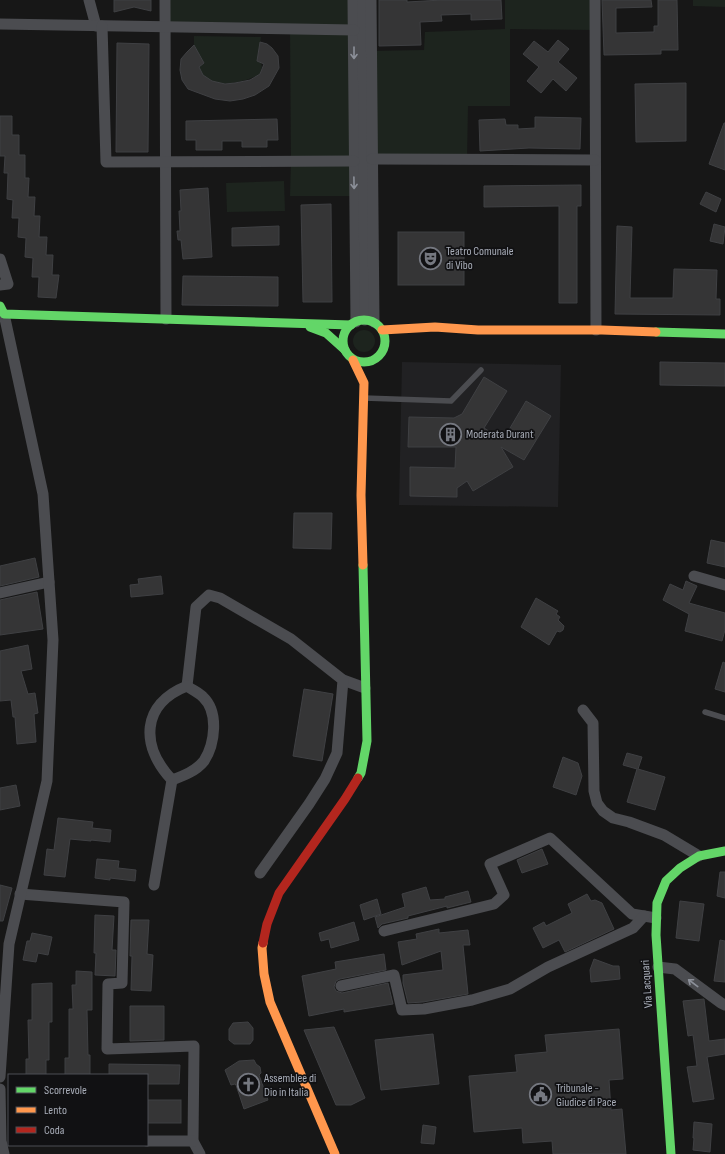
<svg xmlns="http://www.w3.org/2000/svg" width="725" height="1154" viewBox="0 0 725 1154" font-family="'Sofia Sans Condensed',sans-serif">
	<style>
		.built { fill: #212123 }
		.green { fill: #1d241e }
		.building { fill: #353536; stroke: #3f4043 }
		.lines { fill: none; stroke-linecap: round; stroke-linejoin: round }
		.lane { stroke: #4b4c50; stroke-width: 5.5 }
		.street { stroke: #4b4c50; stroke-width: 11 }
		.fast { stroke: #63d668; stroke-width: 9 }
		.slow { stroke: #ff974d; stroke-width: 9 }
		.jam { stroke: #b3261e; stroke-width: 9 }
		.oneway { stroke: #8c9099 }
		.labels { text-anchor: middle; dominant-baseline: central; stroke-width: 3.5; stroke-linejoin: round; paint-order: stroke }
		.poi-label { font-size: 12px; fill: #a8adb8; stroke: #111113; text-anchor: start }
		.street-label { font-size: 12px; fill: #a8adb8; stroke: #111113 }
	</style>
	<rect width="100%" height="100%" fill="#171717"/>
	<polygon class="built" points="402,362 561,365 558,507 399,505"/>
	<g class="green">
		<polygon points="165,0 353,0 354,196 290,196 291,161 290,29 166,27"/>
		<polygon points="505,0 595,0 595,30 510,29 510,106 468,106 467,160 372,159 372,51 424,50 425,32 505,29"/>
		<polygon points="693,0 725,0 725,7 693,6"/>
		<path d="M194,36l67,1 -4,24 4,2 1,4 -2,7c-15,8 -43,16 -57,2 -2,-2 -3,-6 -4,-9l5,-4 -10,-18z"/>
		<polygon points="284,181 285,211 227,212 226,183"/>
		<circle cx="364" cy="341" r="11"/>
	</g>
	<g class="building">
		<polygon points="114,0 151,0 151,11 134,7 114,12"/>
		<polygon points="379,0 407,0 407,2 442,0 501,0 502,19 471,20 471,14 441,15 442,21 420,22 421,45 379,46"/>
		<polygon points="602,0 651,0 652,7 616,8 616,33 654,32 654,26 658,26 658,0 677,0 678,50 661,50 661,54 604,55"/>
		<polygon points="558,40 569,49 558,62 577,78 566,91 553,79 541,93 527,81 539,67 523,54 534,41 548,52"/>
		<polygon points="260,42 267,44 272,48 278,56 279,68 269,86 255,95 243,99 230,101 215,99 188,89 182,80 180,70 181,59 187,52 194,45 204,63 199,67 203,75 212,81 225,84 235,83 250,80 260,74 264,64 257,61"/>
		<polygon points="117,43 149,44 148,152 116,152"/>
		<polygon points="686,83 686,141 636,142 635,84"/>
		<polygon points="0,116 12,116 12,135 19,135 19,155 25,155 25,178 29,178 28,197 35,197 34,216 40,216 39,237 47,237 46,255 53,255 52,275 59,275 56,298 38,297 39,277 32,277 33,258 25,257 26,238 18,237 19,218 12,218 13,200 7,199 8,173 4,173 5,156 0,156"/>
		<polygon points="535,117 581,118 580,149 529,148 480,151 479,120 505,119 506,125 518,125 518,129 535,128"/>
		<polygon points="277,119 278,140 267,140 267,147 242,147 242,141 222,141 222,150 196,150 196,140 186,140 186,121"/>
		<polygon points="724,123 725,123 725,170 709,164"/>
		<polygon points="581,185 581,206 577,206 577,303 559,303 559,206 484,207 484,186"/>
		<polygon points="208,188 212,257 183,259 181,240 178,240 177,231 180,231 179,211 181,211 180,190"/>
		<polygon points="706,192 721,199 716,212 700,204"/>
		<polygon points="331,204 332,302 303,302 301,205"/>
		<polygon points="714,224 725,227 723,244 710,241"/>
		<polygon points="279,226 279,245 232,246 232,228"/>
		<polygon points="617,226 632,227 630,298 673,298 674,269 717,270 716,299 720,299 720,315 615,314"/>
		<rect x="398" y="232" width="66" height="53"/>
		<polygon points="183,276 278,277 278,306 182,305"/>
		<polygon points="660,362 725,363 725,386 660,385"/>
		<polygon points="484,377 507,391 484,428 503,440 526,401 551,416 524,460 501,447 513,467 473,491 467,481 457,488 457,497 410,496 410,467 455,468 456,447 408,447 409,417 454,418 462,414"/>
		<polygon points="294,513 332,513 331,549 293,548"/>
		<polygon points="711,540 725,543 725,567 707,563"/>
		<polygon points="35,558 39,577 0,586 0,566"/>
		<polygon points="161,576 163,594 131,597 130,585 139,584 138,579"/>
		<polygon points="686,581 697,586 689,603 725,613 725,630 722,641 685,631 689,614 663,600 670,584 683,590"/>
		<polygon points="37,592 43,629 0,635 0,600"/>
		<polygon points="536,598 558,611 556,614 560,617 558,620 564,626 563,630 560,632 557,631 549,645 521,627"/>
		<polygon points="28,645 32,669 21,671 28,694 35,693 38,713 34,714 36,742 17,744 15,717 13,717 11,700 0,701 0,651"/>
		<polygon points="723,662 725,663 725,692 715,689"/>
		<polygon points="304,689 333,694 322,761 293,756"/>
		<polygon points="627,753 642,757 638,769 665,777 655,810 627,802 637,769 623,765"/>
		<polygon points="563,757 578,763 582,776 576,795 553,787"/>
		<polygon points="16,785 20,806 0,810 0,788"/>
		<polygon points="58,818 93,822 92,828 111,830 110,842 91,840 91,841 70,839 65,877 44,875 47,849 54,850"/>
		<polygon points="542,849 548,864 522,873 517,860"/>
		<polygon points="97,859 119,861 118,868 136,870 135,881 110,878 110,880 95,878"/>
		<polygon points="720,872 725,872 725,898 717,896"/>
		<polygon points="0,885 12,888 3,921 0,921"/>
		<polygon points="426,887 430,900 445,899 445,897 468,891 471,902 447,908 447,906 408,916 408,918 382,924 378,928 375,917 405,907 402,894"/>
		<polygon points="587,894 591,901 595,900 602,903 614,929 565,952 559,940 543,948 533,928 544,922 546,926 572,913 568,904"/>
		<polygon points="377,899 381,914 364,920 360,905"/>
		<polygon points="680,901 704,904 699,941 676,938"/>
		<polygon points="95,915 114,916 112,950 116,950 115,976 95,975 96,953 94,953"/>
		<polygon points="131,920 149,920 147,954 153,955 151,991 131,990 132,956 130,956"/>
		<polygon points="354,922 359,940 331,948 329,939 321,941 319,933"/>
		<polygon points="439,929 439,933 468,930 470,945 463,945 468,994 423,1002 408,1003 403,983 403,975 443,970 441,951 402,965 398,942 417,939 416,934"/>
		<polygon points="32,933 52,937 48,955 38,953 36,962 23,960 27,941 30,941"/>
		<polygon points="720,940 725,941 725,982 714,981"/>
		<polygon points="384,954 386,970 340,979 336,981 334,987 336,991 342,993 388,983 393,1004 344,1012 344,1009 309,1016 302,976 336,969 335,962"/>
		<polygon points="594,959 613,966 619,966 620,979 591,982 590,970"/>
		<polygon points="76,971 92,972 92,1010 87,1010 88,1055 90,1055 90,1075 65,1075 65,1058 69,1058 69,1009 73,1009 72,985 76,985"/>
		<polygon points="52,983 52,1022 49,1022 49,1060 46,1060 46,1075 26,1075 26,1059 29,1059 28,1020 32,1020 32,984"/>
		<polygon points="704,999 709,1041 725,1039 725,1054 707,1057 714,1099 693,1102 687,1067 697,1066 693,1035 688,1036 683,1001"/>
		<polygon points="130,1006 164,1006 164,1040 130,1041"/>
		<polygon points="248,1022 253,1028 253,1040 250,1044 234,1044 229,1040 229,1029 233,1023"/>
		<polygon points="334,1027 365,1098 351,1105 336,1105 304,1030"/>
		<polygon points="619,1029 623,1079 609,1080 611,1110 622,1109 626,1154 553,1154 552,1141 523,1143 522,1128 474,1132 469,1076 517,1072 515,1055 547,1052 545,1035"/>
		<polygon points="433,1034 439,1084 381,1090 375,1040"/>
		<polygon points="254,1060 256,1064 260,1067 261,1073 259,1075 268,1100 244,1109 236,1085 235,1084 231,1085 225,1070 239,1061"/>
		<polygon points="109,1064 180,1065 179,1084 147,1084 147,1075 109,1075"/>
		<rect x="147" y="1100" width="34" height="23"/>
		<polygon points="694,1122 712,1124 710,1152 693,1150 694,1138 693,1138"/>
		<polygon points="423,1125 436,1127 434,1144 421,1143"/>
	</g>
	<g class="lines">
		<g class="lane">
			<polyline points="364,398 451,401 481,370"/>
			<polyline points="705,712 725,718"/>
		</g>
		<g class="street">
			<polyline points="89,0 96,26"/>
			<polyline points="165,0 166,319"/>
			<polyline points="353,0 356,322"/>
			<polyline points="363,0 365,320"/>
			<polyline points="371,0 374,322"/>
			<polyline points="595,0 596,330"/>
			<polyline points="0,24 354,30"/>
			<polyline points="102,26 106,162 354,161"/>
			<polyline points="372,159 595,160"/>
			<polyline points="0,259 8,284 0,285"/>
			<polyline points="694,576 725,585"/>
			<polyline points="0,593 49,582"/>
			<polyline points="343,680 365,688"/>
			<polyline points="187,686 196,607 209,595 220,598 291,639 343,680 337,753 325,779 309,804 260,873"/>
			<polyline points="583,710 593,723 594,791 597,803 603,811 613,818 629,822 664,835 699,856"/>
			<path d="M154,885l18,-105c11,-4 24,-9 32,-19 11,-17 15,-49 -1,-64 -5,-5 -11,-7 -16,-11 -46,18 -47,60 -15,94"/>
			<polyline points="20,894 124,902 122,983 108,984 107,1049 194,1046 193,1141 200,1154"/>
			<polyline points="384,931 494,904 504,895 490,864 550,838 632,914 656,918"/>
			<polyline points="658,967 675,969 721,1003 725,1005"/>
			<polyline points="341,986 394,975 402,1010 424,1009 472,1000 510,989 548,967 633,928 644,916"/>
			<polyline points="0,1077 9,944 47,781 53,640 43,494 4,314"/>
			<polyline points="0,1089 1,1141 4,1154"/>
			<polyline points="147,1141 193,1141"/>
		</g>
		<g class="fast">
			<polyline points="0,306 4,314 351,325"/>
			<circle cx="364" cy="341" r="21"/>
			<polyline points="310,327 326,333 345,350"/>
			<polyline points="656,332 725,334"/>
			<polyline points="358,778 361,773 367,741 363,565"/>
			<polyline points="671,1154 656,935 657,903 666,881 680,868 699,856 725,851"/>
		</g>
		<g class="slow">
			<polyline points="382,330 435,327 478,330 602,330 656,332"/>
			<polyline points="353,360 364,383 361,495 363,565"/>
			<polyline points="263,943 262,948 264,974 270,1002 335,1154"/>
		</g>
		<polyline class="jam" points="263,943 267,924 279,893 345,799 358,778"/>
	</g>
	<defs><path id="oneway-shaft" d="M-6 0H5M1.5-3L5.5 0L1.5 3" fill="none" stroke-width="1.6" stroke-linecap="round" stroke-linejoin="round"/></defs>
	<g class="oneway">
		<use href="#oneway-shaft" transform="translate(354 53) rotate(90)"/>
		<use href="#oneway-shaft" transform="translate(354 183) rotate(89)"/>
		<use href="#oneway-shaft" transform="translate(693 983) rotate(-143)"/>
	</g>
	<defs>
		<symbol id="theatre-ring" viewBox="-11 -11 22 22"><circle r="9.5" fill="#111113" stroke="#757880" stroke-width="1.5"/><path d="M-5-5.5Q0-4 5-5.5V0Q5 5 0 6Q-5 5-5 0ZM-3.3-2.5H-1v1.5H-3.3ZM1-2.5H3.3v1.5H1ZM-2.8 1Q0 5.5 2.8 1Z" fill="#757880"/></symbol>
		<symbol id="building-ring" viewBox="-11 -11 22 22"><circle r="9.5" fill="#111113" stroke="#757880" stroke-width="1.5"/><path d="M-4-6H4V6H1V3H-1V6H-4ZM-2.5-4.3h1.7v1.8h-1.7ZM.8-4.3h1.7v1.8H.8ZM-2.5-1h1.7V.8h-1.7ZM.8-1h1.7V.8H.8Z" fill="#757880"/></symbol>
		<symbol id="church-ring" viewBox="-11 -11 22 22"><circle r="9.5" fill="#111113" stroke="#757880" stroke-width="1.5"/><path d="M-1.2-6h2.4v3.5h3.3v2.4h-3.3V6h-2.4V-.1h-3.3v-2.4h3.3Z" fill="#757880"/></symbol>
		<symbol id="civic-ring" viewBox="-11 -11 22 22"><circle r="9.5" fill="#111113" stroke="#757880" stroke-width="1.5"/><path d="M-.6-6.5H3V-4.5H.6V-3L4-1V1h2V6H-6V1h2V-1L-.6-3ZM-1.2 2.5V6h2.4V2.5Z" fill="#757880"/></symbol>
	</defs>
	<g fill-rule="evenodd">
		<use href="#theatre-ring" x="418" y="246" width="25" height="25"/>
		<use href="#building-ring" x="438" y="422" width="25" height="25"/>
		<use href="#church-ring" x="236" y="1072" width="25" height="25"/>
		<use href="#civic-ring" x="528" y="1082" width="25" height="25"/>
	</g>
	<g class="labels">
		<g class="poi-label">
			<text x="446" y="251">Teatro Comunale<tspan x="446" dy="14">di Vibo</tspan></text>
			<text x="466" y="434">Moderata Durant</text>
			<text x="264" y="1078">Assemblee di<tspan x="264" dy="14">Dio in Italia</tspan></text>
			<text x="556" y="1088">Tribunale -<tspan x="556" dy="14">Giudice di Pace</tspan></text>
		</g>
		<g class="street-label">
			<text transform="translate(647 984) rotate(-94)">Via Lacquari</text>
		</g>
	</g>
	<rect x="8" y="1074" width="140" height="72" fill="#111113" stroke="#4d4f55"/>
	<rect x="16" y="1087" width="20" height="6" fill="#63d668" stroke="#4d4f55"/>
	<text x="44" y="1094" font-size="12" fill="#a8adb8">Scorrevole</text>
	<rect x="16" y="1107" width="20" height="6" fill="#ff974d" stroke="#4d4f55"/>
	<text x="44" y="1114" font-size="12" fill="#a8adb8">Lento</text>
	<rect x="16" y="1127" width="20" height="6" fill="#b3261e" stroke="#4d4f55"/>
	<text x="44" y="1134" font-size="12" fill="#a8adb8">Coda</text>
</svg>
